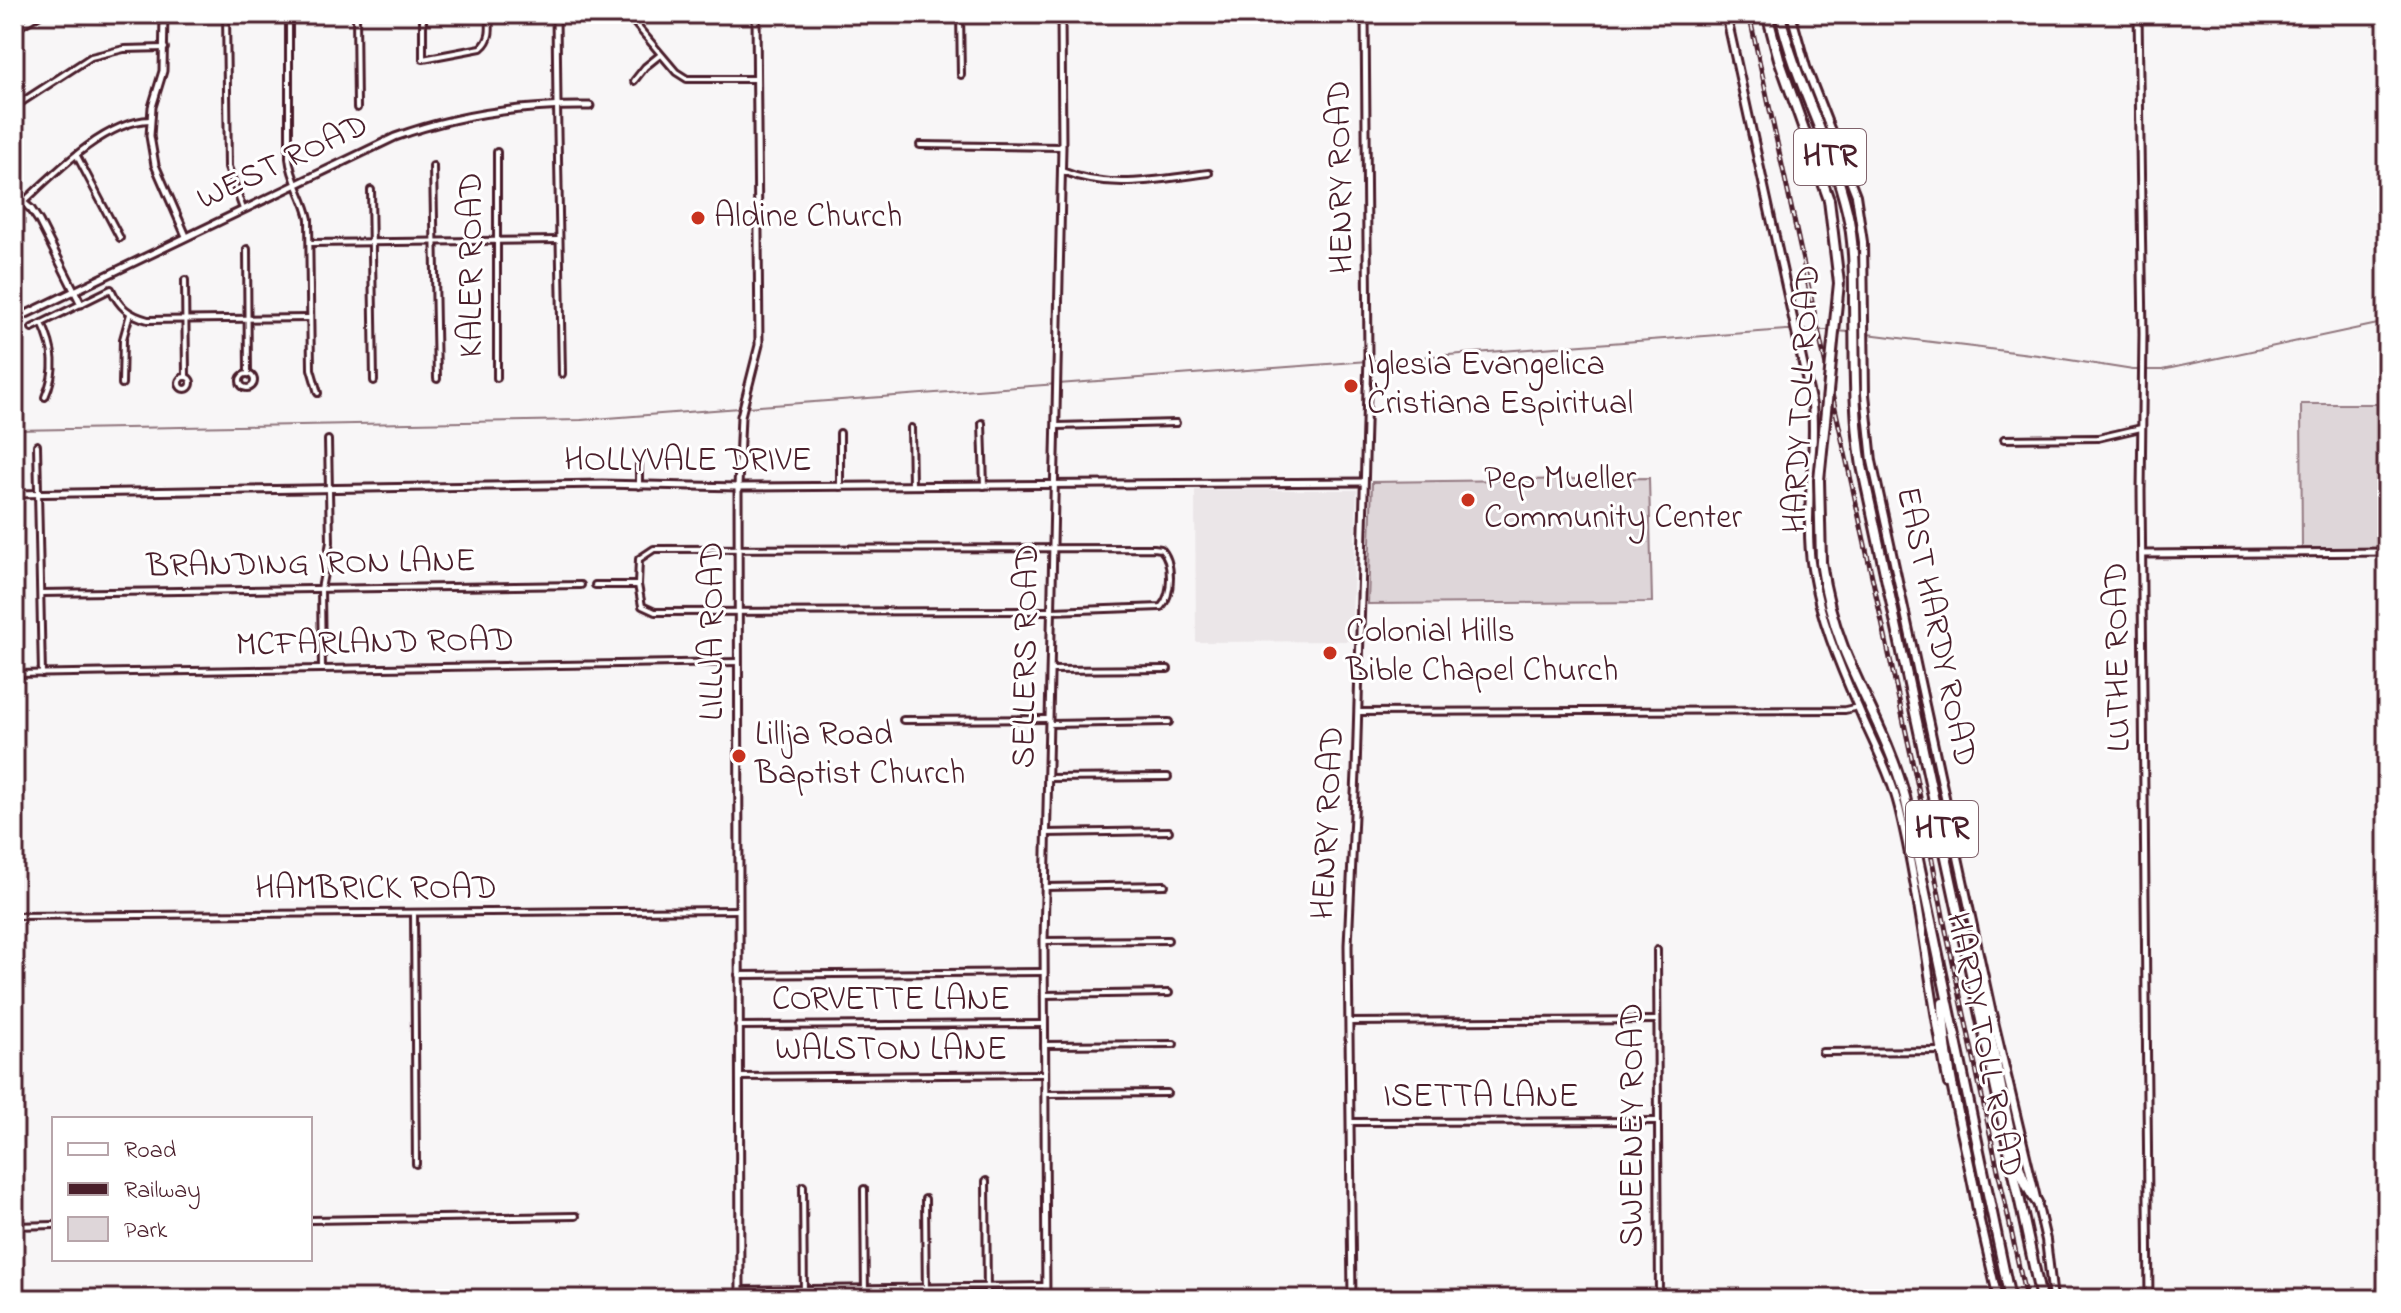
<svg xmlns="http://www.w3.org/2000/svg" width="2401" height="1313" viewBox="0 0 2401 1313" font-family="'Indie Flower',sans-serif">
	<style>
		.built { fill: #ebe6e8 }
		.green { fill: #ded6d9; stroke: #947a82; stroke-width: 2 }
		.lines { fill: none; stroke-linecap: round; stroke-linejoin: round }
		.stream { stroke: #8f747b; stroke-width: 2 }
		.minor-casing { stroke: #4a1f2b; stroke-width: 10 }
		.tertiary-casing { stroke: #4a1f2b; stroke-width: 11 }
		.secondary-casing { stroke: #4a1f2b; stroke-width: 12 }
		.motorway-casing { stroke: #4a1f2b; stroke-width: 14 }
		.minor { stroke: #fff; stroke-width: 4 }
		.tertiary { stroke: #fff; stroke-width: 5 }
		.secondary { stroke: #fff; stroke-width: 6 }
		.motorway { stroke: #fff; stroke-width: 8 }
		.rail-casing { stroke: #4a1f2b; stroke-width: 5 }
		.rail { stroke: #fff; stroke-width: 2; stroke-dasharray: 6; stroke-linecap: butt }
		.motorway-bridge-casing { stroke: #4a1f2b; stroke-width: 14; stroke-linecap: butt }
		.motorway-bridge { stroke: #fff; stroke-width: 8 }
		.poi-dot { fill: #c8321e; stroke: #fff; stroke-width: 3 }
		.labels { text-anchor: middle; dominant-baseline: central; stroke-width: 6; stroke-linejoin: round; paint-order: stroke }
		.shield { fill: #fff; stroke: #80626b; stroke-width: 2 }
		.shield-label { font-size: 32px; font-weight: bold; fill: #4a1f2b }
		.street-label { font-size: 34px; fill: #4a1f2b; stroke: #fff }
		.poi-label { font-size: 34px; fill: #4a1f2b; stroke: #fff; text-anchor: start }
	</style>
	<rect width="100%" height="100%" fill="#f8f6f7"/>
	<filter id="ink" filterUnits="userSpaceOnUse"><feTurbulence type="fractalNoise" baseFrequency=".0125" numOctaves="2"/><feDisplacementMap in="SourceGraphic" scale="16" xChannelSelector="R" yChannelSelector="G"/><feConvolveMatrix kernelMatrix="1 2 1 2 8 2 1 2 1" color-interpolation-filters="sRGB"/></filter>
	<g filter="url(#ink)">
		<polygon class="built" points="1195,490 1357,490 1351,641 1196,642"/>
		<g class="green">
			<polygon points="2301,404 2387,404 2387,548 2302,548"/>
			<polygon points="1649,478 1652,602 1368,604 1372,482"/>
		</g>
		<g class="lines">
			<g class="stream">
				<polyline points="1836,331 1849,332"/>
				<polyline points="1867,334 2038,355 2133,370 2162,370 2387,322"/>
				<polyline points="747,407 1786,330 1829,330"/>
				<polyline points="14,430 581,420 740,408"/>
			</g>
			<defs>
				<g id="minor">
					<polyline points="226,14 228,167 243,209"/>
					<path d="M289,14v144c2,22 16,40 20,61l2,150 7,24"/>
					<polyline points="356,14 357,108"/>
					<path d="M423,14v45l58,-11c11,-9 9,-21 8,-34"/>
					<polyline points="627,14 676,72 687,79 757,79"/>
					<polyline points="960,14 961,75"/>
					<polyline points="14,30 40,14"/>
					<polyline points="634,81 645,67 660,55"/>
					<polyline points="557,105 562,374"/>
					<polyline points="14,107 91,57 124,49 165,48"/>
					<polyline points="920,145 1062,147"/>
					<polyline points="497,152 497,378"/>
					<polyline points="77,156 120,238"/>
					<polyline points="433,166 437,379"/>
					<path d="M1062,171c48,20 97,8 147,2"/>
					<polyline points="371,190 374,381"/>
					<path d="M14,211c34,-31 88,-90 136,-91"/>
					<polyline points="310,243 559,240"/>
					<polyline points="247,249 248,374"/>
					<polyline points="185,280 186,377"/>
					<path d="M42,323c12,26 15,47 3,74"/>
					<path d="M32,328l79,-39c8,18 18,26 37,31l161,-2"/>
					<circle cx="247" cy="381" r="7"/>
					<circle cx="185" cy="383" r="6"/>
					<polyline points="122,384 123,339 130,314"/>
					<polyline points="982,423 984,486"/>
					<polyline points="1057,426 1176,423"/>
					<polyline points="911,428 912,486"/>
					<polyline points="840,433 840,487"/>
					<polyline points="2004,439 2098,438 2141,428"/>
					<polyline points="37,445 42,674"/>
					<polyline points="639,486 639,465"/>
					<path d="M1154,548l7,1c12,12 12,45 0,58l-109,4 -397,1 -13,-6 -4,-21 1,-26 15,-10z"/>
					<polyline points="595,585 638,585"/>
					<polyline points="41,593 581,585"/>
					<polyline points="322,669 321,589 330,542 328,440"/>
					<polyline points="1050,670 1168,669"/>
					<polyline points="14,674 738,662"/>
					<polyline points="1358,712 1845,710 1858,707"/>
					<polyline points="903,720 1048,719"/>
					<polyline points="1049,724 1169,722"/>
					<polyline points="1047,778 1168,777"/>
					<polyline points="1046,833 1169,831"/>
					<polyline points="1045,887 1165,885"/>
					<polyline points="414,915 416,1164"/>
					<polyline points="14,916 738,910"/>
					<polyline points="1044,941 1168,940"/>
					<polyline points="1657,950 1659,1299"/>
					<polyline points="738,975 1044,972"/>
					<polyline points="1044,995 1169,993"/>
					<polyline points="1349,1022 1657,1020"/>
					<polyline points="738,1026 1044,1024"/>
					<polyline points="1044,1045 1174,1044"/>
					<polyline points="1822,1052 1941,1051"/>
					<polyline points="739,1077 1044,1074"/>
					<polyline points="1045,1094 1167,1093"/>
					<polyline points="1352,1122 1657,1121"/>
					<polyline points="986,1181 987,1299"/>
					<polyline points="803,1186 804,1299"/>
					<polyline points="864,1189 865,1299"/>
					<polyline points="925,1199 926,1299"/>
					<polyline points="310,1220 576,1216"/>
					<polyline points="14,1226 54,1225"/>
					<polyline points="740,1290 1046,1286"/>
				</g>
				<g id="tertiary">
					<polyline points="164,14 163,71 152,107 150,136 155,165 186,236"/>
					<polyline points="556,14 557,105"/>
					<polyline points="2138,14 2143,334 2141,491 2149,1299"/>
					<polyline points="14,195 31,209 39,221 81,304"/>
					<path d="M14,320l381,-183c64,-23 127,-32 195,-31"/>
					<polyline points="14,494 602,484 738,487 1363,482"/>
					<polyline points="2142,554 2387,552"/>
					<polyline points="740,1299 738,487 741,416 759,345 756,14"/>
					<polyline points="1046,1299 1044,941 1062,147 1061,14"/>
					<polyline points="1352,1299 1348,945 1356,772 1368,355 1365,14"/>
				</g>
				<g id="secondary">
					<path d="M1726,14l86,391c5,54 -9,109 0,164 8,48 26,93 46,138 14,34 32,65 41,101 22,91 30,185 49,276"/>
					<polyline points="1791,14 1806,67 1856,195 1863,242 1865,394 1872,461 1991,1009 2046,1240 2053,1299"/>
					<polyline points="1978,1212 1998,1299"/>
				</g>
				<g id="motorway">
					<polyline points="1767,14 1779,59 1829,200"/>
					<path d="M1780,14c15,68 51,129 67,197 7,29 7,60 7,91 1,55 -1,110 8,164 61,278 118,556 179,833"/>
					<path d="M1821,562c4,29 11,57 22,85 20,50 48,97 62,150l105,502"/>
					<path d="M1975,968c11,44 20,89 29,134 7,32 12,73 33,100"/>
					<path d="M1943,1003c1,72 25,142 36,213"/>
				</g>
			</defs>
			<use href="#minor" class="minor-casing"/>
			<use href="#tertiary" class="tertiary-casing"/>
			<use href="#secondary" class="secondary-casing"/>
			<use href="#motorway" class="motorway-casing"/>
			<use href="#minor" class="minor"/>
			<use href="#tertiary" class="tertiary"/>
			<use href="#secondary" class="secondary"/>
			<use href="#motorway" class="motorway"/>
			<defs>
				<polyline id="rail" points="1749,14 1918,787 1946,931 2026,1299"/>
			</defs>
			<use href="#rail" class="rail-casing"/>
			<use href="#rail" class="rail"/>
			<defs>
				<polyline id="motorway-bridge" points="1821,562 1819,480 1839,283 1829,200"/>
			</defs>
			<use href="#motorway-bridge" class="motorway-bridge-casing"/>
			<use href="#motorway-bridge" class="motorway-bridge"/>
		</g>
	</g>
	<g class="poi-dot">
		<circle cx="698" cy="218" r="8"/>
		<circle cx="1351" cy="386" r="8"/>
		<circle cx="1468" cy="500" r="8"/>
		<circle cx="1330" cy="653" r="8"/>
		<circle cx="739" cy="756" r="8"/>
	</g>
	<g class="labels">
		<g class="shield">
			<rect x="1794" y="129" width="72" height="56" rx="6"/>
			<rect x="1906" y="801" width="72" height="56" rx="6"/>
		</g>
		<g class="shield-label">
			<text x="1830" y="157">HTR</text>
			<text x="1942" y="829">HTR</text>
		</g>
		<g class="street-label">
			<text transform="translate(283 163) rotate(-25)">WEST ROAD</text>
			<text transform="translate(1342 177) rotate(-91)">HENRY ROAD</text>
			<text transform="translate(473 265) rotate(-90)">KALER ROAD</text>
			<text transform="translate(1803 399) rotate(-87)">HARDY TOLL ROAD</text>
			<text x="688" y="462">HOLLYVALE DRIVE</text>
			<text transform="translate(311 565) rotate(-1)">BRANDING IRON LANE</text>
			<text transform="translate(1935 627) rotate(78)">EAST HARDY ROAD</text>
			<text transform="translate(714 631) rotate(-90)">LILLJA ROAD</text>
			<text transform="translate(375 644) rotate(-1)">MCFARLAND ROAD</text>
			<text transform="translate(1027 656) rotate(-89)">SELLERS ROAD</text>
			<text transform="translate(2119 657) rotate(-91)">LUTHE ROAD</text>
			<text transform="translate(1329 823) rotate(-87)">HENRY ROAD</text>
			<text x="376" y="890">HAMBRICK ROAD</text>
			<text x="891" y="1001">CORVETTE LANE</text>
			<text transform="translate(1983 1045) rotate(78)">HARDY TOLL ROAD</text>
			<text x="891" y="1051">WALSTON LANE</text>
			<text x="1481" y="1098">ISETTA LANE</text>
			<text transform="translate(1634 1125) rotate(-90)">SWEENEY ROAD</text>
		</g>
		<g class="poi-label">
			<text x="714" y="218">Aldine Church</text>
			<text x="1367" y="366">Iglesia Evangelica<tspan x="1367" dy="39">Cristiana Espiritual</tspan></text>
			<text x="1484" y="480">Pep Mueller<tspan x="1484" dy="39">Community Center</tspan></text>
			<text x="1346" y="633">Colonial Hills<tspan x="1346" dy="39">Bible Chapel Church</tspan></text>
			<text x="755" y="736">Lillja Road<tspan x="755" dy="39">Baptist Church</tspan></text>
		</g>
	</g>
	<rect width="2401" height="1313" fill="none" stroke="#fff" stroke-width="48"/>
	<rect x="24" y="24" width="2353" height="1265" fill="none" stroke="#4a1f2b" stroke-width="3" filter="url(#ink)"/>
	<rect x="52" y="1117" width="260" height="144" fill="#ffffff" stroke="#b7a5aa" stroke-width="2"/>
	<rect x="68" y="1143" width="40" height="12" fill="#ffffff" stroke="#b7a5aa" stroke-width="2"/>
	<text x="124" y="1157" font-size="24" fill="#4a1f2b">Road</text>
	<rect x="68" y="1183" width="40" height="12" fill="#4a1f2b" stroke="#b7a5aa" stroke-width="2"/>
	<text x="124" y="1197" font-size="24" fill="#4a1f2b">Railway</text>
	<rect x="68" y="1217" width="40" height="24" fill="#ded6d9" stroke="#b7a5aa" stroke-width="2"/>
	<text x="124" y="1237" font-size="24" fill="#4a1f2b">Park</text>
</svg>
